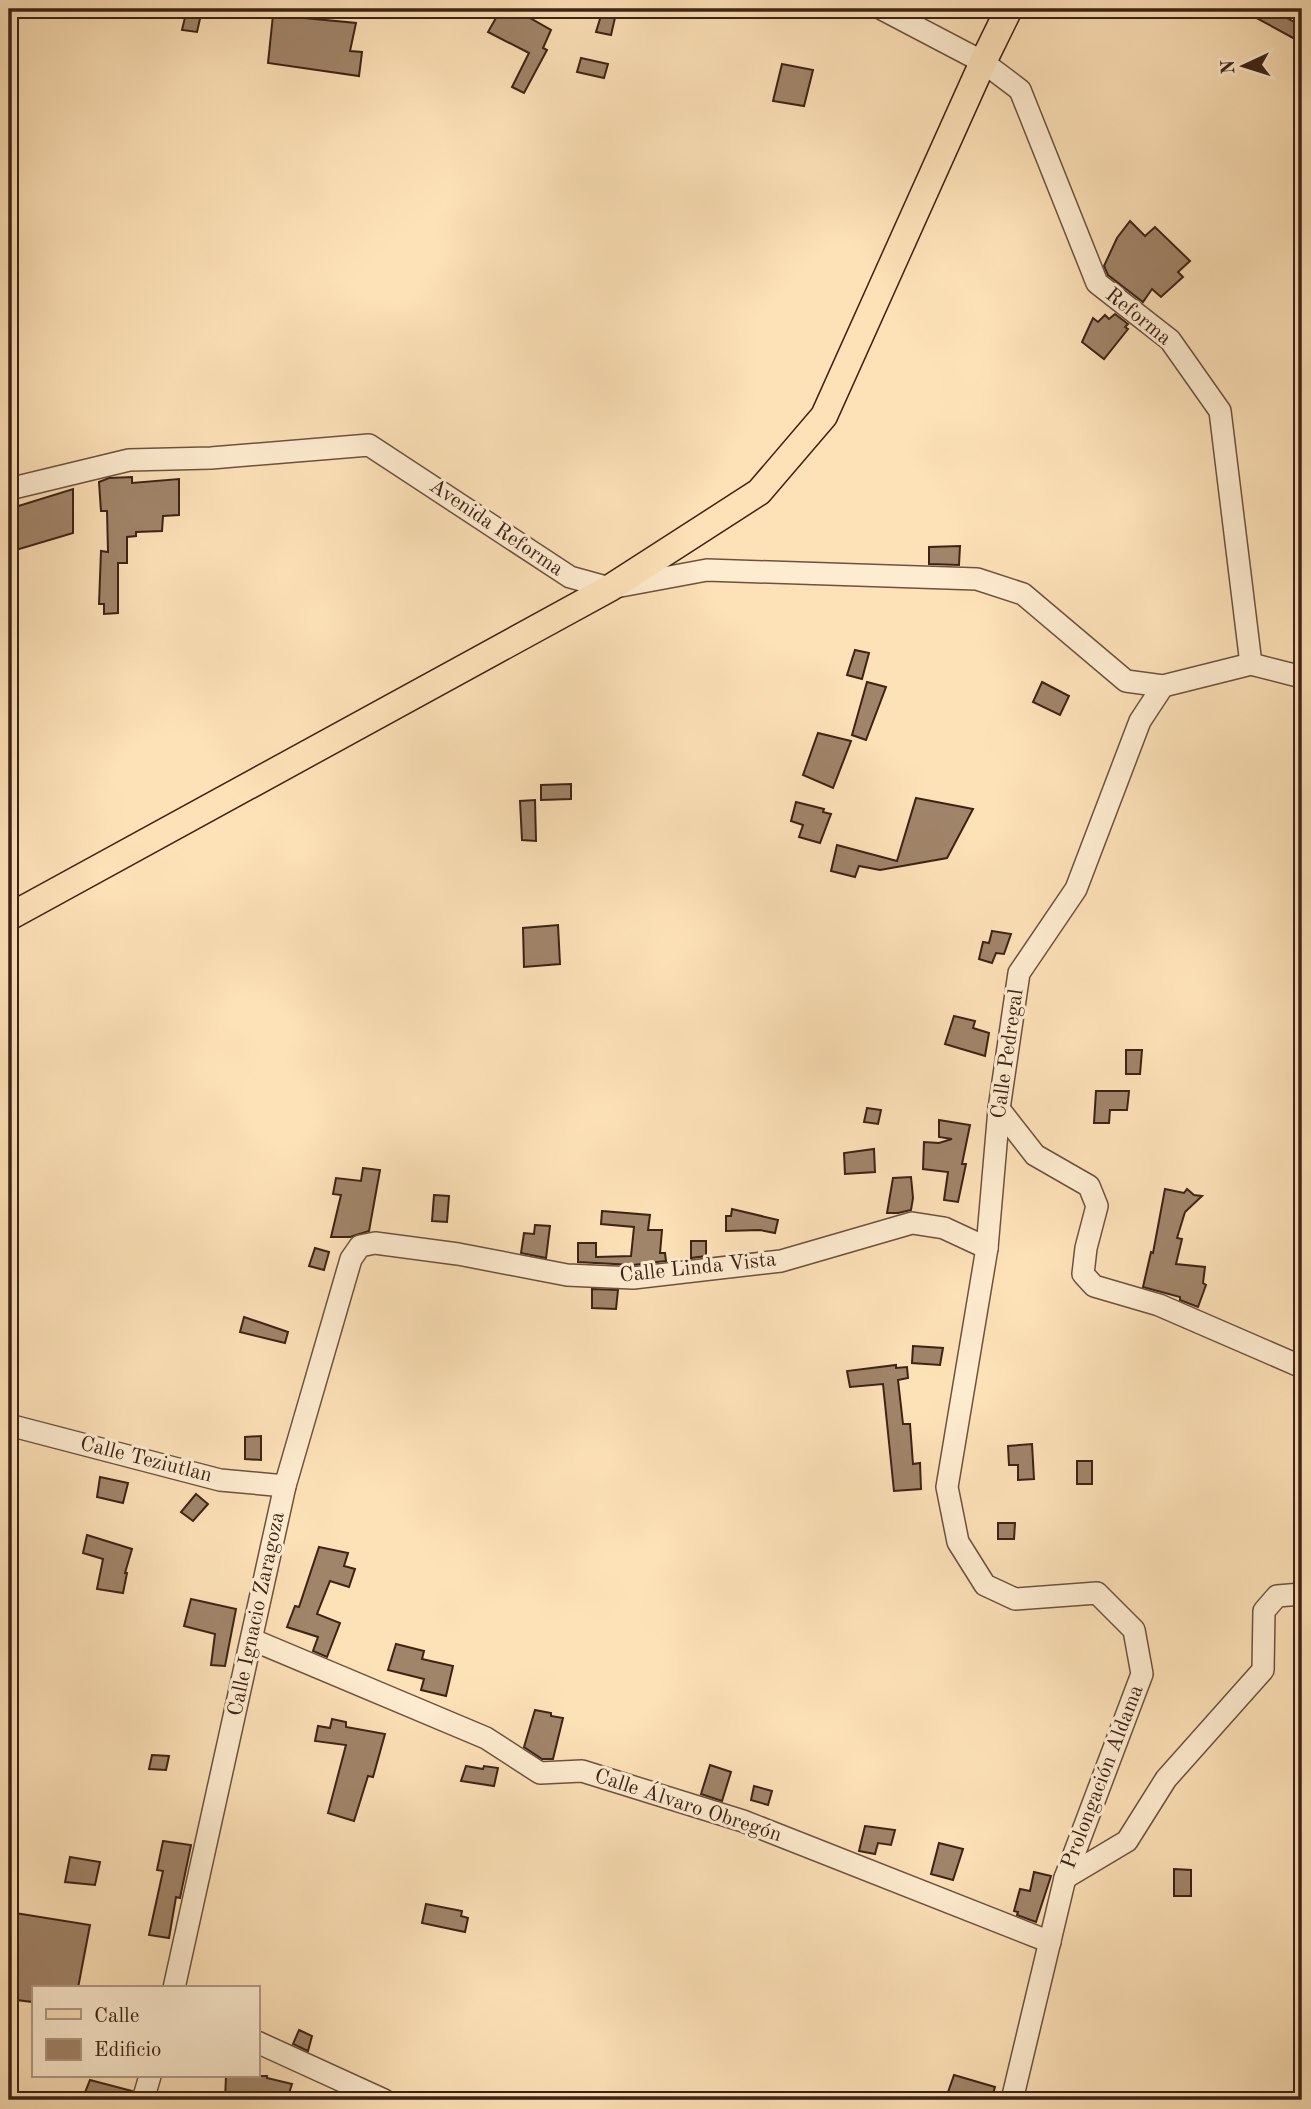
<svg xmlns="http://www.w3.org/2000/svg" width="1311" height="2109" viewBox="0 0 1311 2109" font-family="'Old Standard TT',serif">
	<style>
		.building { fill: #a1856a; stroke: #3d2217; stroke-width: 2 }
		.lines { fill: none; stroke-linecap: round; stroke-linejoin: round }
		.minor-casing { stroke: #6d523f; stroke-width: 24 }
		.major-casing { stroke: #3d2217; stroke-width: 29 }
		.minor { stroke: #feecd0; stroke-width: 21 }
		.major { stroke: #fde1b7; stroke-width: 26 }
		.labels { text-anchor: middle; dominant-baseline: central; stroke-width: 6; stroke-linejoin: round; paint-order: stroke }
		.street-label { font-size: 21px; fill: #3d2217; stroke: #feecd0 }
	</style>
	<rect width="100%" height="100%" fill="#fde1b7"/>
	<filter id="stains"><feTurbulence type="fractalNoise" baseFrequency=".00286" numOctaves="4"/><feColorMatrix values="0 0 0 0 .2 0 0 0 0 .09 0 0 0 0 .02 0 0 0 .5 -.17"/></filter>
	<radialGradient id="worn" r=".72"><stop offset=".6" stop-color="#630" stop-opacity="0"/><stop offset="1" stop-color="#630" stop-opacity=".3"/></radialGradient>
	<g class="building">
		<polygon points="187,9 202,10 197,32 182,30"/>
		<polygon points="501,9 514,9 551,30 543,48 547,50 524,93 512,87 529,53 488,32"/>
		<polygon points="603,9 617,9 611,35 596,32"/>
		<polygon points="1240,9 1271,9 1301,26 1295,39"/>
		<polygon points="273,15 356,23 350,51 362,52 359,76 268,63"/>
		<polygon points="581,58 608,64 604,78 577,72"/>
		<polygon points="782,64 813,70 804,106 773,101"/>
		<polygon points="1130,221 1145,236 1155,227 1190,261 1178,272 1183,277 1161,297 1152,289 1143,302 1108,275 1104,266 1117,238"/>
		<polygon points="1115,314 1128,324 1125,327 1128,329 1104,359 1082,342 1093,318 1098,322 1105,315 1109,319"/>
		<polygon points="132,477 132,483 179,479 179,515 163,516 162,531 136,532 136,536 127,537 127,563 118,563 118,613 104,614 104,604 99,604 101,551 108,552 107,511 101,511 99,482 109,478"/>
		<polygon points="73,489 73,533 16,550 12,508"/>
		<polygon points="960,546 959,565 929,564 929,547"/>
		<polygon points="855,650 869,653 862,679 847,675"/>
		<polygon points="867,682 886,687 866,740 852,735"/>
		<polygon points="1042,682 1069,696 1060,715 1033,702"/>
		<polygon points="818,733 851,741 833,788 803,775"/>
		<polygon points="571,784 571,799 541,800 541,785"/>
		<polygon points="916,798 973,809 947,858 880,870 859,866 855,877 831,871 837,845 897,861"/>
		<polygon points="535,800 536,841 522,840 520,801"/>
		<polygon points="796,802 824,809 823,812 831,814 820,843 799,837 803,825 791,821"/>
		<polygon points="558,925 560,964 524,967 523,928"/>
		<polygon points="992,931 1011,934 1004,954 996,953 992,963 979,959 983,942 989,943"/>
		<polygon points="954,1016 975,1021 973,1028 989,1033 985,1056 945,1044"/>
		<polygon points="1126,1050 1142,1050 1140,1074 1126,1074"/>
		<polygon points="1096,1091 1129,1091 1127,1110 1110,1110 1109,1123 1094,1123"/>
		<polygon points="867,1108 881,1110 878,1124 864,1122"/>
		<polygon points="939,1120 970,1125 962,1164 966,1164 958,1202 944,1200 948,1172 923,1169 924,1142 939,1143 952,1139 939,1137"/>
		<polygon points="874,1149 875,1172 845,1174 844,1153"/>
		<polygon points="363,1168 380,1170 369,1231 350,1237 331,1237 341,1195 333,1194 336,1178 361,1181"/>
		<polygon points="911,1177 913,1198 911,1210 898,1213 887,1213 893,1178"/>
		<polygon points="1165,1189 1184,1193 1187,1189 1194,1195 1202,1196 1185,1212 1177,1238 1182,1239 1176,1264 1205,1267 1203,1283 1206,1285 1198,1307 1180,1300 1180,1297 1143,1287 1151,1252 1153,1253"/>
		<polygon points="434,1195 449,1196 447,1222 432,1221"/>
		<polygon points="732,1209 778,1220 775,1233 760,1230 726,1231 726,1216 731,1216"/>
		<polygon points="602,1211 650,1215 648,1230 662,1230 660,1253 665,1253 666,1261 633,1265 578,1262 578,1243 596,1243 596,1257 631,1256 634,1227 601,1224"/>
		<polygon points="535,1225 550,1226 546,1258 521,1253 524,1233 534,1234"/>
		<polygon points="691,1241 706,1241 706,1256 691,1258"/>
		<polygon points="315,1248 329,1252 324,1270 309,1266"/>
		<polygon points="592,1289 618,1290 616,1309 592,1308"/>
		<polygon points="244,1317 288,1332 285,1343 240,1332"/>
		<polygon points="913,1346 943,1348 940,1365 912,1363"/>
		<polygon points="896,1365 896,1368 907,1367 908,1378 898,1380 903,1424 910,1424 913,1464 920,1463 921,1489 894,1491 883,1384 850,1387 847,1371"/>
		<polygon points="261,1436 261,1460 245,1459 245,1437"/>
		<polygon points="1032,1444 1034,1479 1018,1480 1018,1465 1009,1465 1008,1446"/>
		<rect x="1077" y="1461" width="15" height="23"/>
		<polygon points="100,1477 128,1483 123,1503 97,1497"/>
		<polygon points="196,1494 208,1504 193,1521 181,1512"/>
		<polygon points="998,1523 1015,1523 1014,1539 998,1539"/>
		<polygon points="87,1535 132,1549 125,1573 127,1573 123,1593 97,1589 103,1559 83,1553"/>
		<polygon points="319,1547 348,1553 344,1566 355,1569 349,1587 330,1581 317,1614 340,1623 327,1657 313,1651 318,1637 287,1627 295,1606 299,1607"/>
		<polygon points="191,1599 236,1609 225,1666 211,1665 215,1634 184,1626"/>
		<polygon points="396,1644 424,1651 422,1659 453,1666 446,1696 421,1690 424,1679 388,1670"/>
		<polygon points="535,1710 551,1713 551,1716 563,1718 553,1759 542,1759 524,1747"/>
		<polygon points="332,1719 346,1722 346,1727 385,1734 373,1777 368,1776 354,1821 328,1813 346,1745 315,1741 318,1726 330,1728"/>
		<polygon points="152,1755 169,1756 166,1770 149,1769"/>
		<polygon points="710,1765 731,1772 722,1801 701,1794"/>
		<polygon points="466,1766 483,1769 484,1766 498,1768 494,1786 461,1781"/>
		<polygon points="754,1786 772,1791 768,1805 751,1800"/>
		<polygon points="865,1826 895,1830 891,1845 878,1843 875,1854 859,1851"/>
		<polygon points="163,1841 191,1845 180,1898 176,1897 169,1938 149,1935 163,1871 157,1870"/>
		<polygon points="939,1843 963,1849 953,1880 931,1874"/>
		<polygon points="70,1857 100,1862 95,1885 65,1882"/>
		<polygon points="1174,1869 1191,1870 1191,1896 1174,1896"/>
		<polygon points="1034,1872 1051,1876 1036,1922 1017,1915 1018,1912 1014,1911 1020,1889 1030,1891"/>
		<polygon points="426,1904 462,1911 461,1916 468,1918 465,1932 422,1923"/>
		<polygon points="9,1912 90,1925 78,1988 33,1988 33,2002 9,1999"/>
		<polygon points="299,2030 312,2036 308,2051 293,2044"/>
		<polygon points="954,2075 995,2087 991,2100 964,2100 947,2095"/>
		<polygon points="226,2076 267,2076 267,2078 292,2084 287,2100 225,2100"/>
		<polygon points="90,2080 132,2091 130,2100 82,2100"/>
	</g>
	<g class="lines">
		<defs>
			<g id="minor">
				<polyline points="882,9 983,62 1020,90 1097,283 1170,340 1220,411 1251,664"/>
				<polyline points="9,489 129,460 211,458 369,445 570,577 610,588 707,570 977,579 1023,594 1126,681 1163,686 1251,664 1302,677"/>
				<polyline points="999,1109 1035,1155 1089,1186 1097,1206 1086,1248 1083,1274 1094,1286 1159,1305 1302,1367"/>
				<polyline points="9,1425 220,1480 285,1486"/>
				<polyline points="253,1640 486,1738 540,1773 582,1771 743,1821 1050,1942"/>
				<polyline points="1065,1878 1127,1841 1166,1779 1263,1670 1264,1611 1277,1596 1302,1594"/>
				<polyline points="174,1988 285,1486 351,1259 360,1246 375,1243 458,1254 567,1275 633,1278 781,1261 912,1223 944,1228 987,1248"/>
				<polyline points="257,2042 384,2100"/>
				<polyline points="143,2100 150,2076"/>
				<polyline points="1012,2100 1065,1878 1142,1674 1134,1630 1097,1593 1015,1599 985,1585 958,1542 947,1487 987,1248 999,1109 1019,973 1076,889 1140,721 1163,686"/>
			</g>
			<polyline id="major" points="9,917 610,588 759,492 824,416 983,62 1009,9"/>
		</defs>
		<use href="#minor" class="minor-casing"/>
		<use href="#major" class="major-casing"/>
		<use href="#minor" class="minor"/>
		<use href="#major" class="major"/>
	</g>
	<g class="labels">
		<g class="street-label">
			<text transform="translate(1138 317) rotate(39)">Reforma</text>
			<text transform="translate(496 528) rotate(34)">Avenida Reforma</text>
			<text transform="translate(1008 1054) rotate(-82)">Calle Pedregal</text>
			<text transform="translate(698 1268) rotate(-6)">Calle Linda Vista</text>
			<text transform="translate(146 1460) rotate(14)">Calle Teziutlan</text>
			<text transform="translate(257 1614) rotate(-78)">Calle Ignacio Zaragoza</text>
			<text transform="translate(1103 1777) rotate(-69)">Prolongación Aldama</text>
			<text transform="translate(688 1806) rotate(18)">Calle Álvaro Obregón</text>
		</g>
	</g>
	<rect width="1311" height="2109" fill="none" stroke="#fde1b7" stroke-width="35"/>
	<rect x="10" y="10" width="1290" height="2088" fill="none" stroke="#3d2217" stroke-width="3.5"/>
	<rect x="18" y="18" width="1276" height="2074" fill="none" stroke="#3d2217" stroke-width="2"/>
	<rect x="32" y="1986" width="228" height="91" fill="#feecd0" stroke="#b19b86" stroke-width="2"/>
	<rect x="46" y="2009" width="35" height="10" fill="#fde1b7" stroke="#b19b86" stroke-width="2"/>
	<text x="94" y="2022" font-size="21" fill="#3d2217">Calle</text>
	<rect x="46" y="2039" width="35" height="21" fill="#a1856a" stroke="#b19b86" stroke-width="2"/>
	<text x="94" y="2056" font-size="21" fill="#3d2217">Edificio</text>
	<g transform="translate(1244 66) rotate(266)" stroke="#feecd0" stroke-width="5" paint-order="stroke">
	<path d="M0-5L12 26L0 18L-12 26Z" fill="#3d2217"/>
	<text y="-10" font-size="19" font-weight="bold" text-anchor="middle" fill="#3d2217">N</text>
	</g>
	<rect width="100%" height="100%" filter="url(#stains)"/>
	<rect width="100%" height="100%" fill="url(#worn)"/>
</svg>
